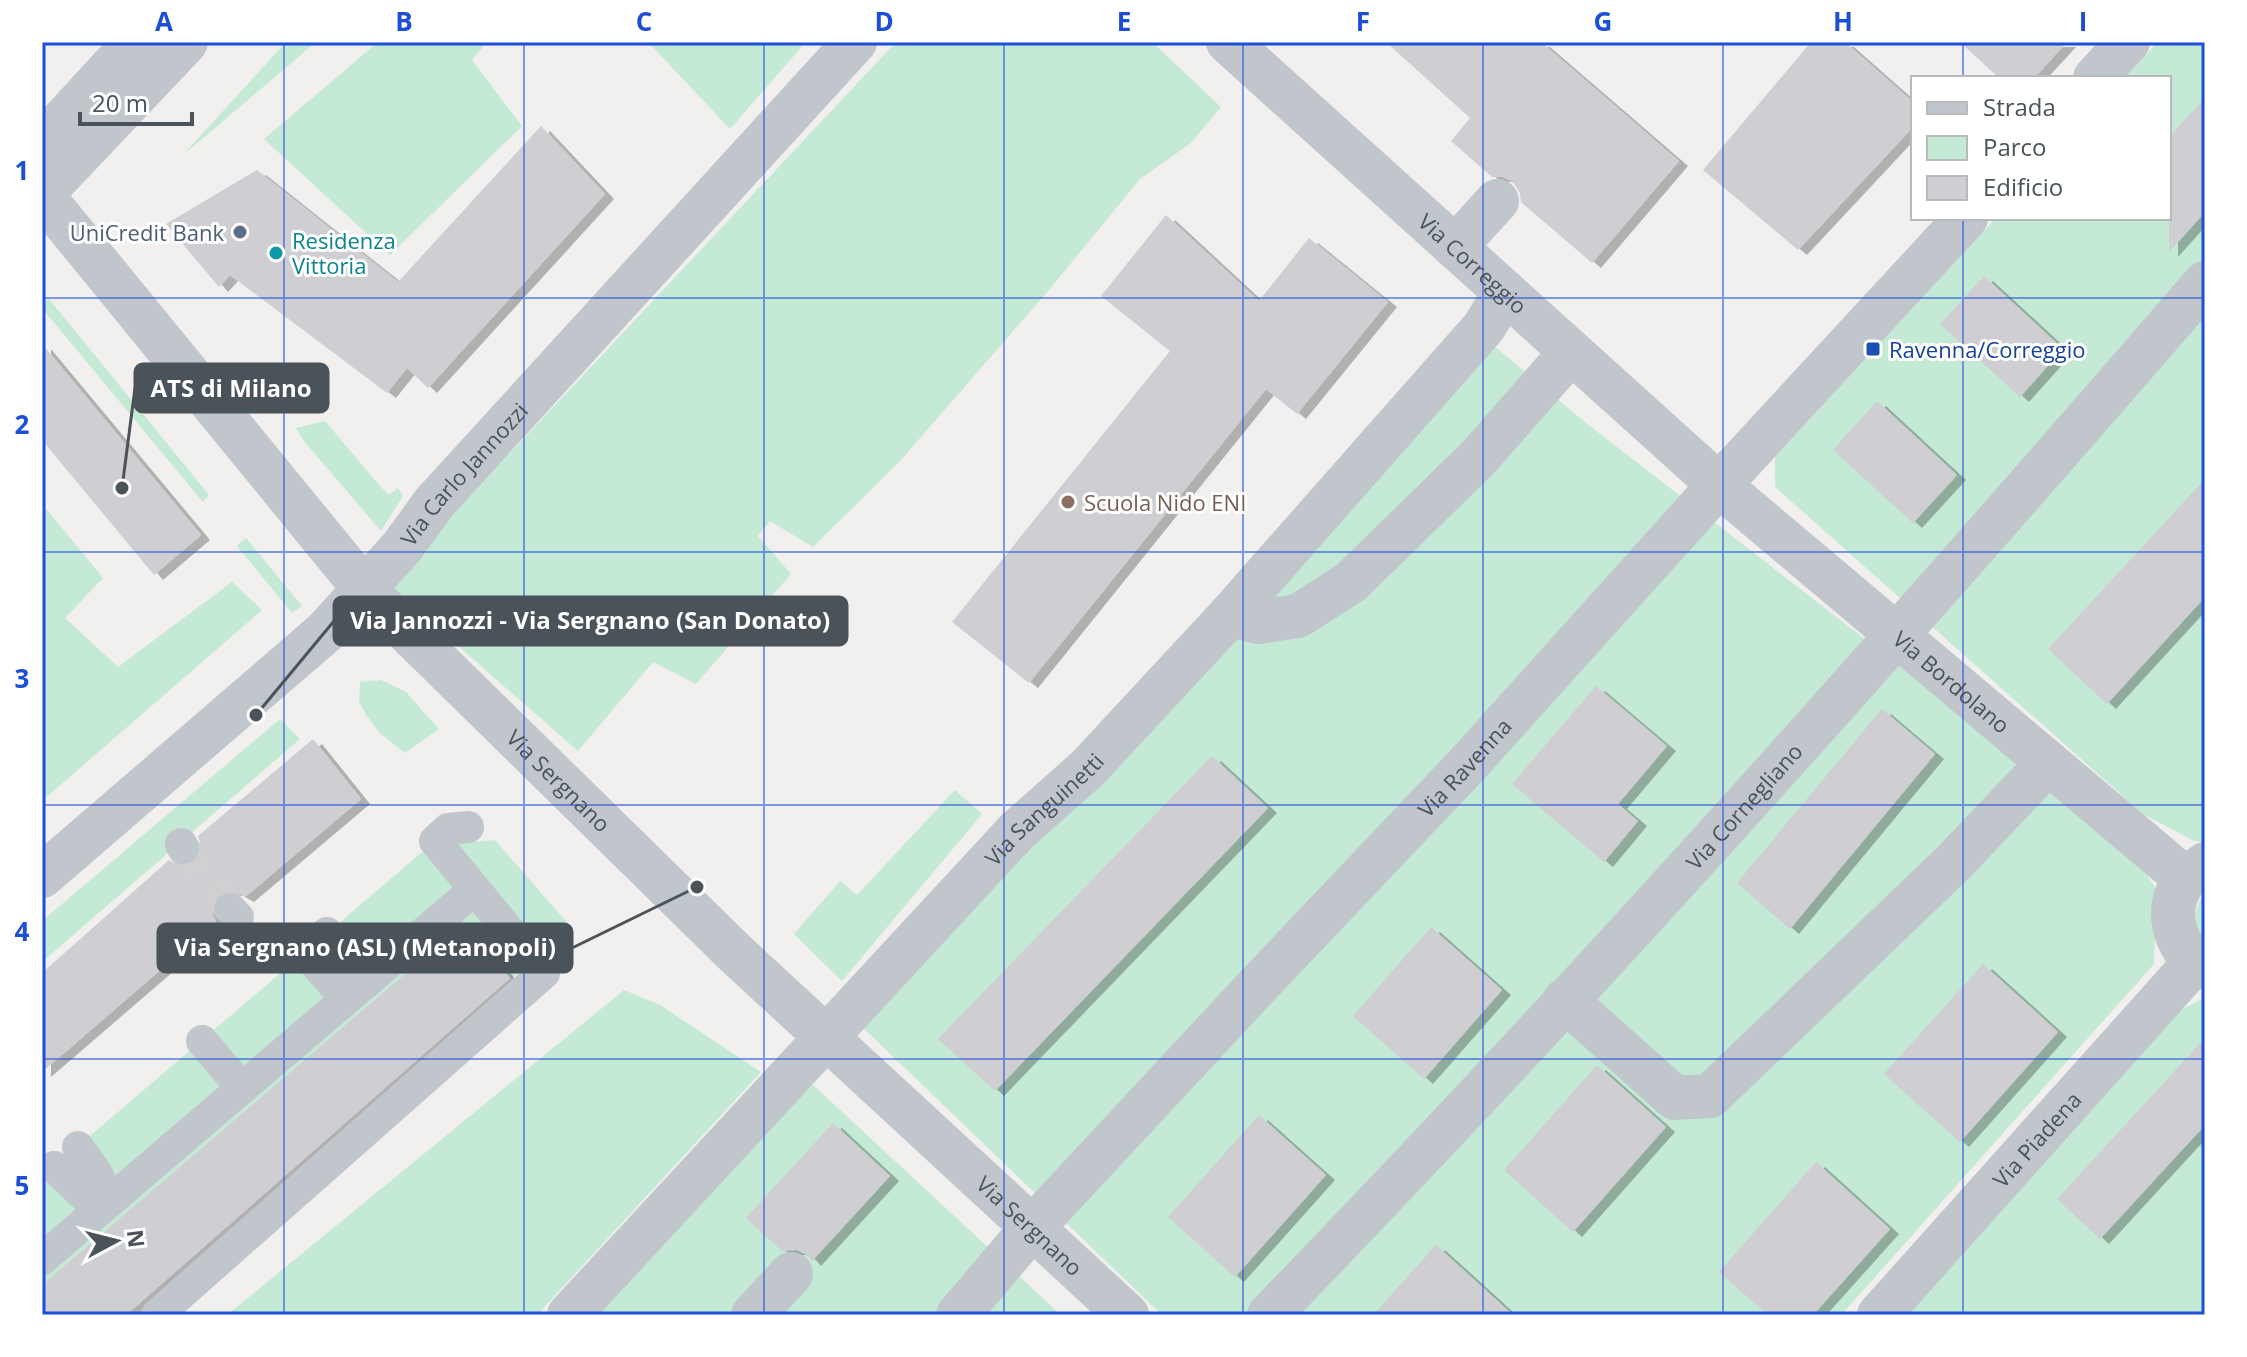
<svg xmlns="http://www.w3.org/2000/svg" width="2247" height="1357" viewBox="0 0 2247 1357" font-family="'Open Sans',sans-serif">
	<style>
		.green { fill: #c4e9d4 }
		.building { fill: #ceced3; filter: url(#shadow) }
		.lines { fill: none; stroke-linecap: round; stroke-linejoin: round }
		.pedestrian-tunnel { stroke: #d0d0d1; stroke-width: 32; stroke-dasharray: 32 16; stroke-linecap: butt }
		.pedestrian { stroke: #c0c6cc; stroke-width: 32 }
		.minor { stroke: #c0c6cc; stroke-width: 44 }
		.grid { fill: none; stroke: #1d4ed8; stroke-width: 2; stroke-opacity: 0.55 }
		.service-dot { fill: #5c6f8a; stroke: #fff; stroke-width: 3 }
		.culture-dot { fill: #0f9aa8; stroke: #fff; stroke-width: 3 }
		.transit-dot { fill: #1a4fb4; stroke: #fff; stroke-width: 3 }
		.education-dot { fill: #8d6e63; stroke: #fff; stroke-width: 3 }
		.labels { text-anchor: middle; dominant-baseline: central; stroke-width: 6; stroke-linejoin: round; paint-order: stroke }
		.service-label { font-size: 22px; fill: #4e5e75; stroke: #fff; text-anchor: end }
		.culture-label { font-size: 22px; fill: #0d838f; stroke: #fff; text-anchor: start }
		.street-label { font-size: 22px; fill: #4a525a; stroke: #fff }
		.transit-label { font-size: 22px; fill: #164399; stroke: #fff; text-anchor: start }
		.education-label { font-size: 22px; fill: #785e54; stroke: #fff; text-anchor: start }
		.leader { fill: none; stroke: #4a525a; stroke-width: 3 }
		.callout-dot { fill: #4a525a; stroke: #fff; stroke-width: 3 }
		.callout { fill: #4a525a; stroke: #4a525a; stroke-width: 3 }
		.callout-label { font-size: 24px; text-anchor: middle; font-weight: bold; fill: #fff }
		.neatline { fill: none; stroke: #1d4ed8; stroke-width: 3 }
		.grid-label { font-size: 26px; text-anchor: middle; font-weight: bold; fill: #1d4ed8 }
	</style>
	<defs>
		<filter id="shadow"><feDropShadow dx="9" dy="5" stdDeviation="0" flood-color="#0004"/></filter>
	</defs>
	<rect width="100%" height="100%" fill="#f1f0ef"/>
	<g class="green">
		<polygon points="286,42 316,42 183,155"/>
		<polygon points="378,42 487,42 472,60 522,126 390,255 264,139"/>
		<polygon points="648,42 806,42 730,129"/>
		<polygon points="896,42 1152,42 1221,107 1191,143 1140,179 1049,290 900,461 813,547 770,521 758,536 791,574 696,684 653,662 578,751 387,584"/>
		<polygon points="2158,42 2205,42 2205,842 2194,841 2143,814 1775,487 1775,457 1996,218 2169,218 2169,78 2125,78"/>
		<polygon points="49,299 209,495 203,502 42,308 42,302"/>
		<polygon points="1494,346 1586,423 2122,838 2157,890 2154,964 1841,1315 1162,1315 859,1024"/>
		<polygon points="325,421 379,485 389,495 398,488 403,496 381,531 303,440 296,428"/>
		<polygon points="42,504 103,578 65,618 118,667 232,582 262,610 42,801"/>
		<polygon points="246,538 302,606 292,613 237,546"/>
		<polygon points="381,680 406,692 439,729 405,753 380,733 367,716 359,702 360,682"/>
		<polygon points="280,719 300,739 42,962 42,921"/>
		<polygon points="955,790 982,814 842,981 794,934 840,881 857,895"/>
		<polygon points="495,840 571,927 511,979 463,924 42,1285 42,1177 429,846"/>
		<path d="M2205,891v54c-12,-24 -13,-30 0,-54z"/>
		<polygon points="624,990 660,1005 761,1072 537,1315 227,1315"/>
		<polygon points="2205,997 2205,1315 1904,1315 2170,1016"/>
		<polygon points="811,1083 1061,1315 599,1315"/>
	</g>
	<g class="building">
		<polygon points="1386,42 1541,42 1679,161 1592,263 1521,202 1520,193 1513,182 1503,177 1492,177 1451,141 1470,118"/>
		<polygon points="1811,42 1845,42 1913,102 1913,127 1798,250 1703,170"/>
		<polygon points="1960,42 2067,42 2034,78 1999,78"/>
		<polygon points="2205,98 2205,212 2169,252 2169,137"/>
		<polygon points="541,126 605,194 428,388 407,368 387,393 230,275 219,287 166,224 257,170 398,282"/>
		<polygon points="1166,215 1259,301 1309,238 1388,302 1297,414 1266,389 1029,683 952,622 1170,351 1101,296"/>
		<polygon points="1984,276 2063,349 2020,397 1940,324"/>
		<polygon points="42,344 201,535 154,575 42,440"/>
		<polygon points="1877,401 1957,475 1913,523 1833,450"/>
		<polygon points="2205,479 2205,597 2107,704 2048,649"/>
		<polygon points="1596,686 1667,746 1618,804 1638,821 1604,862 1512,784"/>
		<polygon points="1882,709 1935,754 1790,929 1737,883"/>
		<polygon points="313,739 361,799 245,897 234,891 224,891 217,895 212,905 212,913 216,922 42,1072 42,973 169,860 181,867 192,865 199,858 202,850 198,836"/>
		<polygon points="1212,756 1268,808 995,1091 938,1039"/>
		<polygon points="463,924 510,978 126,1315 42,1315 42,1285"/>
		<polygon points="1431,927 1502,990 1424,1079 1353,1016"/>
		<polygon points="1983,964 2058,1032 1960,1142 1884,1074"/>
		<polygon points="2205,1038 2205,1125 2100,1239 2057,1199"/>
		<polygon points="1597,1065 1666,1127 1573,1232 1504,1170"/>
		<polygon points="1259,1115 1326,1175 1235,1277 1168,1217"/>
		<polygon points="833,1123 890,1176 812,1261 807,1255 797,1250 782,1251 746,1218"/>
		<polygon points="1816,1162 1890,1229 1813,1315 1768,1315 1719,1272"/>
		<polygon points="1436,1245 1513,1315 1373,1315"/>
	</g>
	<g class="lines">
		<polyline class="pedestrian-tunnel" points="183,848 230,909"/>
		<g class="pedestrian">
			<polyline points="181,844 183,848"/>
			<polyline points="230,909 238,917"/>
			<polyline points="327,933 368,981"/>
			<polyline points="305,952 346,999"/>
			<polyline points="202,1041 242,1088"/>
			<polyline points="54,1167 94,1205 110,1201 96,1172 78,1147"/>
			<polyline points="42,1259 474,890"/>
			<polyline points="157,1315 544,973 435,841 448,829 468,827"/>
		</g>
		<g class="minor">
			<path id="s1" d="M1228,42l491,443 467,394"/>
			<polyline points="2095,78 2128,42"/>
			<polyline points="42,143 135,42"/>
			<polyline points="42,194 186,42"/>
			<path id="s2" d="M42,195l323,395 369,362 393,363"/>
			<polyline points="1455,247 1497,201"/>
			<polyline points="1230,615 1258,622 1298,616 1351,582 1479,457 1571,352"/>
			<path d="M2205,864c-8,7 -19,12 -24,21 -17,30 -5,66 24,83"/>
			<path id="s3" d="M42,876l283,-244 77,-85 32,-44 421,-461"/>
			<polyline points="1565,1000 1675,1098 1710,1096 1954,862 2048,763"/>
			<path id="s4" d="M569,1315l448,-484 71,-63 142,-153 254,-288 21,-35"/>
			<polyline points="753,1315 791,1274"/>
			<path id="s5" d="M958,1315l74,-87 229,-246 205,-216 253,-281 247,-267"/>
			<path id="s6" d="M1269,1315c323,-333 632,-681 936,-1032"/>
			<path id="s7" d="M1879,1315l316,-353"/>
		</g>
	</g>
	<path class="grid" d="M284,42v1273M524,42v1273M764,42v1273M1004,42v1273M1243,42v1273M1483,42v1273M1723,42v1273M1963,42v36M1963,218v1097M42,298h2163M42,552h2163M42,805h2163M42,1059h2163"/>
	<circle class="service-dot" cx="240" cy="232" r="8"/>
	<circle class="culture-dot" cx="276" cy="253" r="8"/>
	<rect class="transit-dot" x="1865" y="341" width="16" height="16" rx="4"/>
	<circle class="education-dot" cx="1068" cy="502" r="8"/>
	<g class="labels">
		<g class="service-label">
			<text x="224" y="232">UniCredit Bank</text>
		</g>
		<g class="culture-label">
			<text x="292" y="240">Residenza<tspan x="292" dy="25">Vittoria</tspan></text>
		</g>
		<g class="street-label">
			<text stroke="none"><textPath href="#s1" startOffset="330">Via Correggio</textPath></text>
			<text stroke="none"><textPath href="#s3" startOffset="584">Via Carlo Jannozzi</textPath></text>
			<text stroke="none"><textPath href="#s1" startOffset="966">Via Bordolano</textPath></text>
			<text stroke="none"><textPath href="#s5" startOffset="746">Via Ravenna</textPath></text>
			<text stroke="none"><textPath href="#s2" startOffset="782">Via Sergnano</textPath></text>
			<text stroke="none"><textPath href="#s6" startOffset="696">Via Cornegliano</textPath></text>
			<text stroke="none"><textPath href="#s4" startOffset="694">Via Sanguinetti</textPath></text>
			<text stroke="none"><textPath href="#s7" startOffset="236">Via Piadena</textPath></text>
			<text stroke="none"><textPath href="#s2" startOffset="1430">Via Sergnano</textPath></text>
		</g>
		<g class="transit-label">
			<text x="1889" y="349">Ravenna/Correggio</text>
		</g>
		<g class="education-label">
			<text x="1084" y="502">Scuola Nido ENI</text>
		</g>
	</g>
	<path class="leader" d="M122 488L135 388M256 715L334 621M697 887L572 948"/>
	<g class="callout-dot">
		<circle cx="122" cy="488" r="8"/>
		<circle cx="256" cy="715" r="8"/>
		<circle cx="697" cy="887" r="8"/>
	</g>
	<g class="callout">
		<rect x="135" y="364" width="193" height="48" rx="8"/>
		<rect x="334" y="597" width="513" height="48" rx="8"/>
		<rect x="158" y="924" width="414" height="48" rx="8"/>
	</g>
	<g class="callout-label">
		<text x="231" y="397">ATS di Milano</text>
		<text x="590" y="629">Via Jannozzi - Via Sergnano (San Donato)</text>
		<text x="365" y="956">Via Sergnano (ASL) (Metanopoli)</text>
	</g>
	<rect width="2247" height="1357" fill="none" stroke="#ffffff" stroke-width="88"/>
	<rect x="1911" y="76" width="260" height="144" fill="#ffffff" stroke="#b7babd" stroke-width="2"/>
	<rect x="1927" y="102" width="40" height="12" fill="#c0c6cc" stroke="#b7babd" stroke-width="2"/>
	<text x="1983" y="116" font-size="24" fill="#4a525a">Strada</text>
	<rect x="1927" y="136" width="40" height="24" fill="#c4e9d4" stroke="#b7babd" stroke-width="2"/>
	<text x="1983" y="156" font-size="24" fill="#4a525a">Parco</text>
	<rect x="1927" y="176" width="40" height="24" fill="#ceced3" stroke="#b7babd" stroke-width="2"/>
	<text x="1983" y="196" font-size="24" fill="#4a525a">Edificio</text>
	<g transform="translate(116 1241) rotate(83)" stroke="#ffffff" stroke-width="6" paint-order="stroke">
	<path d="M0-6L14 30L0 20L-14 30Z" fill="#4a525a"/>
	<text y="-12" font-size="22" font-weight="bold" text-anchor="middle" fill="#4a525a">N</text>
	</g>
	<path d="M80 112v12h112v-12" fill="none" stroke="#4a525a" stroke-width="4"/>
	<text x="92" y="112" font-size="24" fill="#4a525a" stroke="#ffffff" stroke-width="6" paint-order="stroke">20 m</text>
	<rect x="44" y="44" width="2159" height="1269" class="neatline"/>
	<g class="grid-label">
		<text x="164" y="31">A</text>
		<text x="404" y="31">B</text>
		<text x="644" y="31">C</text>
		<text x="884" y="31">D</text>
		<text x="1124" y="31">E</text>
		<text x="1363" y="31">F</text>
		<text x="1603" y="31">G</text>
		<text x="1843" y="31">H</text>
		<text x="2083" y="31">I</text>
		<text x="22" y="180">1</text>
		<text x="22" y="434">2</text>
		<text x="22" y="688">3</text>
		<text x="22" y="941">4</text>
		<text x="22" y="1195">5</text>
	</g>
</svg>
